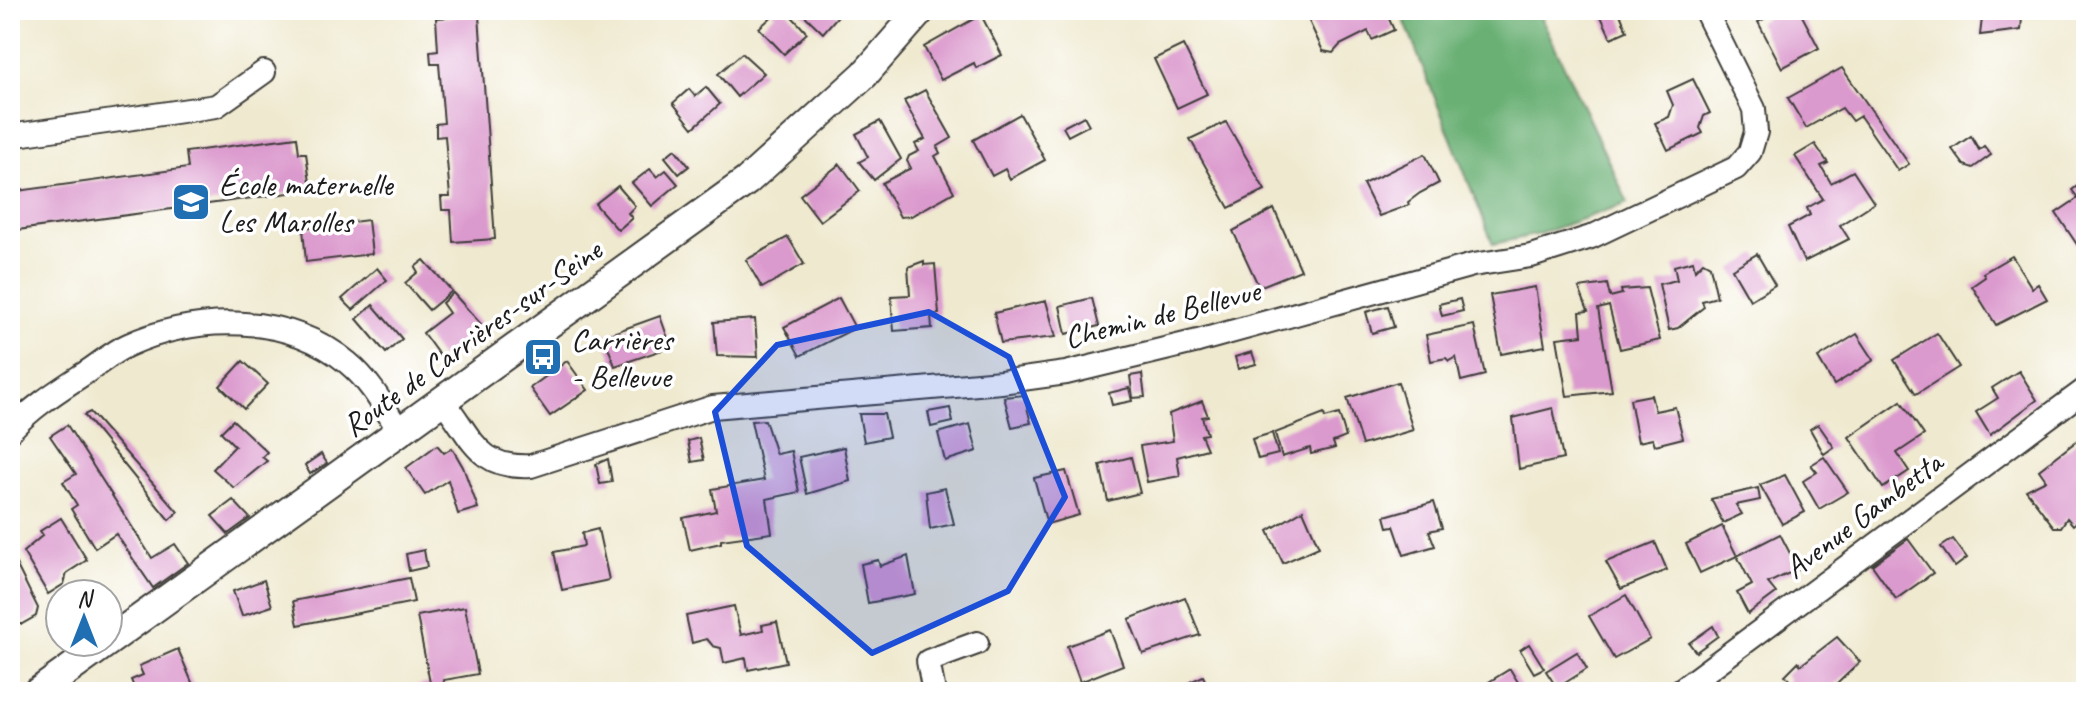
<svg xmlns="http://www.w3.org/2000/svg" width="2096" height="702" viewBox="0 0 2096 702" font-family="Caveat,sans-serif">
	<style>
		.forest { fill: #6bb075; stroke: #446648; stroke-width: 2 }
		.building { fill: #db9acd }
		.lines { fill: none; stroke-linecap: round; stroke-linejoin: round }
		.minor-casing { stroke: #3c3b37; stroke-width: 26 }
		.tertiary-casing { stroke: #3c3b37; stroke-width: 32 }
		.minor { stroke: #fff; stroke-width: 22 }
		.tertiary { stroke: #fff; stroke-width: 28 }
		.marked { fill: #1d4ed8; fill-opacity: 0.2; stroke: #1d4ed8; stroke-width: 6; stroke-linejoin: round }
		.labels { text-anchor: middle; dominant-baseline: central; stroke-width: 7; stroke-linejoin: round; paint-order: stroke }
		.poi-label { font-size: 32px; fill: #1c1c1c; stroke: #fff; text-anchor: start }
		.street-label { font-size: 32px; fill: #1c1c1c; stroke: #fff }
	</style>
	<rect width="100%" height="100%" fill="#fff"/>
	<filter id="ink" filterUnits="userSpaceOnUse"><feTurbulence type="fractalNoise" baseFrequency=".0125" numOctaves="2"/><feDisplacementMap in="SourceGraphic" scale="16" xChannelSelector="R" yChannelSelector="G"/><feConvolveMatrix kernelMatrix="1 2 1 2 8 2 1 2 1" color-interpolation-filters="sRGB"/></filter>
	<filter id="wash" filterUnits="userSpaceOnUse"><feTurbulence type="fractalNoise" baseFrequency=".006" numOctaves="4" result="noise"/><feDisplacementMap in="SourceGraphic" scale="32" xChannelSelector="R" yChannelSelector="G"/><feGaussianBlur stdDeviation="1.8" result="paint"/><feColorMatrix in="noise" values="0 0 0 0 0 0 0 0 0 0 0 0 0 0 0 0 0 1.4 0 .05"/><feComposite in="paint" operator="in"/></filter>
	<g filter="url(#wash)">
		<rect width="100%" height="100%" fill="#efe9cf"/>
		<polygon class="forest" points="1400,10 1466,10 1468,14 1476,10 1538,10 1628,203 1539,234 1493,244"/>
		<g id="blocks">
			<g class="building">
				<polygon points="771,10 786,10 807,33 784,54 759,28 775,14"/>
				<polygon points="799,10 843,10 823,33"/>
				<polygon points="1317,10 1319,14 1328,10 1385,10 1394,30 1372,40 1368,31 1340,45 1333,53 1323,51 1306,15"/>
				<polygon points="1598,10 1629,10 1620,14 1627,31 1611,38"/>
				<polygon points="1780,10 1799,10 1819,48 1782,68 1758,22"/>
				<polygon points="1983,10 2052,10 2051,14 2022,17 2021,30 1980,35"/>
				<polygon points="479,15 495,239 453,242 451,210 442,210 441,197 450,197 445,136 436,137 436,124 444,123 439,64 431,64 430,51 438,50 436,18"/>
				<polygon points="981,15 1002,55 976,68 974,63 941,80 924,47"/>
				<polygon points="1183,45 1207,94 1177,108 1154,59"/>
				<polygon points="742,53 764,73 737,97 718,74"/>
				<polygon points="1842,68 1909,164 1898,171 1860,116 1852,121 1842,108 1806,128 1788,98"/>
				<polygon points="1693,79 1710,113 1704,116 1700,128 1703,133 1668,150 1655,123 1669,117 1673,105 1667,91"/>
				<polygon points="706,87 720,104 693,128 673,103 689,89 695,96"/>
				<polygon points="925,90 952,138 937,147 940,153 935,156 954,192 911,216 900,217 882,183 911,168 907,161 909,156 919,151 915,144 925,139 904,101"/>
				<polygon points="1020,114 1045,160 1010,179 1005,169 992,176 973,140"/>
				<polygon points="1084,116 1089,125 1068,136 1063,127"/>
				<polygon points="880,121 901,159 874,180 859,162 868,157 856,134"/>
				<polygon points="1226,122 1265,190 1229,208 1190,139"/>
				<polygon points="1971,136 1979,150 1984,146 1991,155 1973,168 1964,165 1952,149"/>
				<polygon points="297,137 299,153 306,153 311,190 10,231 10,192 188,168 186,152"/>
				<polygon points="1815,144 1828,163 1821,166 1831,183 1853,171 1874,203 1840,225 1849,239 1804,262 1788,227 1810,215 1807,208 1823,199 1795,156"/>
				<polygon points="675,149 689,166 679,174 665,157"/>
				<polygon points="1425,154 1439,183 1420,193 1408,202 1409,205 1379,216 1363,184"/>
				<polygon points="840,164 860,191 820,221 800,195"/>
				<polygon points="650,169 657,177 666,170 678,184 652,206 632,183"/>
				<polygon points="2080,184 2086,193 2086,258 2056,213 2078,198 2072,190"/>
				<polygon points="618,186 635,206 628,213 632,218 618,230 595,204"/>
				<polygon points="1274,209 1301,270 1259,287 1233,231"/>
				<polygon points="368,220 372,254 306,262 303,228"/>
				<polygon points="788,237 804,264 762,288 746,260"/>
				<polygon points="1757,254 1775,285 1750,300 1732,269"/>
				<polygon points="2012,256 2032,288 2038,284 2047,299 1996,325 1972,286 1985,277 1983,273"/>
				<polygon points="424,260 452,291 429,310 405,283 418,272 415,267"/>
				<polygon points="924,261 924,265 935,264 939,314 931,315 932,328 894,331 891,296 910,295 908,267"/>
				<polygon points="1693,261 1695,270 1703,262 1710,266 1717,297 1702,301 1704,307 1678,328 1669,330 1659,284 1677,280 1674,266"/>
				<polygon points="377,268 387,280 353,310 342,299"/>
				<polygon points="1607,284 1610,297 1622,294 1621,290 1647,288 1660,340 1620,349 1609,306 1598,309 1612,391 1567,396 1557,338 1582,335 1580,312 1588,311 1579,288"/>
				<polygon points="1535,287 1545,346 1501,354 1490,295"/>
				<polygon points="453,293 481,324 468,334 470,338 442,359 423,333 449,313 442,303"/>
				<polygon points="839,298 855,328 800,356 784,327"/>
				<polygon points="1092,298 1099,326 1066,334 1060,306"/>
				<polygon points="1460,299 1463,311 1442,316 1439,304"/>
				<polygon points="1046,301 1056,337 1001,343 994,313"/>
				<polygon points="373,305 402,339 386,353 357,319"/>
				<polygon points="1388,306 1394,327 1372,333 1366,312"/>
				<polygon points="660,316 671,347 615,366 604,336"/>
				<polygon points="755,319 758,357 717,356 714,322"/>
				<polygon points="1474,325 1485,375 1461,381 1456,357 1449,361 1446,358 1431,361 1426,335"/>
				<polygon points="1937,333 1959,367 1916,394 1894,360"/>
				<polygon points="1857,334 1874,360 1834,385 1818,358"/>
				<polygon points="1252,352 1256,364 1238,369 1235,357"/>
				<polygon points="243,361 268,384 244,409 220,386"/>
				<polygon points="567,361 588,390 550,416 530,388"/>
				<polygon points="2019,371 2037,400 1990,435 1976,412 1998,398 1992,388"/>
				<polygon points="1142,374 1145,397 1133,398 1130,376"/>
				<polygon points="1398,382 1413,430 1362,445 1347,398"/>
				<polygon points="1129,388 1132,401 1112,405 1109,393"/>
				<polygon points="1024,395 1031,423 1012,427 1004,397"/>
				<polygon points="1651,395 1655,411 1675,407 1683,438 1655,445 1653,439 1638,442 1630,399"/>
				<polygon points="1202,401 1208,416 1202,417 1207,434 1201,435 1207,449 1177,457 1180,476 1147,482 1140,446 1173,441 1169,414"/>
				<polygon points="1901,401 1924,435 1897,453 1909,471 1883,488 1849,437"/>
				<polygon points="950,408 953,422 931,427 928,412"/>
				<polygon points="1553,408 1563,459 1519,469 1513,418"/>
				<polygon points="90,412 178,512 169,520 84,415"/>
				<polygon points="859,414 884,414 889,437 864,442"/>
				<polygon points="1324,414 1325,418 1339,414 1346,437 1333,442 1335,448 1311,454 1310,448 1282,457 1275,433"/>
				<polygon points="233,420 267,452 262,457 267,461 234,488 213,469 235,446 221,432"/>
				<polygon points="765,420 776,454 791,451 799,492 767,499 772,533 721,540 721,543 690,550 683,518 716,511 712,489 764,480 751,421"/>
				<polygon points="970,424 977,451 945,461 938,433"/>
				<polygon points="1818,424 1834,447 1824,454 1810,429"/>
				<polygon points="67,425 152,558 175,544 188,563 153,588 116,534 95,548 71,509 77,505 63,482 76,474 50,436"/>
				<polygon points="1272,433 1278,454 1258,459 1252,439"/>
				<polygon points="2082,437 2086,442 2086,495 2080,500 2086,515 2073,525 2067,518 2061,527 2054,527 2026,490 2046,480 2039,470"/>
				<polygon points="699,438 704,460 692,462 688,441"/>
				<polygon points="437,445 444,453 452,448 463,467 478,508 458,514 448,480 425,495 406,468"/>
				<polygon points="844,447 850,481 807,494 799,457"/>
				<polygon points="321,454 327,463 310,474 305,465"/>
				<polygon points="1131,457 1140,493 1108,501 1100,465"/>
				<polygon points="1824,457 1848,492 1819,509 1803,481 1817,472 1811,465"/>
				<polygon points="608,459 612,482 600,484 596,464"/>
				<polygon points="1066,471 1079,515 1047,524 1034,478"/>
				<polygon points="1785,475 1805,512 1782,524 1760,485"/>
				<polygon points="945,488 954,524 930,529 926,492"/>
				<polygon points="1758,488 1760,500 1736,505 1742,514 1723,523 1711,499"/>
				<polygon points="233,500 250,518 228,534 212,516"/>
				<polygon points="1434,502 1442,528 1429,531 1435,546 1404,555 1394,526 1388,527 1385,516"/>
				<polygon points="1303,510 1319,547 1283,563 1268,531"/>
				<polygon points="61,518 87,560 67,573 64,584 48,594 23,552 43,535 40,531"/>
				<polygon points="1722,526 1737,556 1700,573 1686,544"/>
				<polygon points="598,529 609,580 562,590 554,552 584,546 582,533"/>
				<polygon points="1780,534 1798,569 1768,583 1776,593 1748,614 1737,593 1752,585 1737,556"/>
				<polygon points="1908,539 1933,573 1896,599 1872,565"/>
				<polygon points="1953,539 1967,558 1955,567 1941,547"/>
				<polygon points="1655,542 1667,570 1621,589 1606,562"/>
				<polygon points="424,550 427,567 409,571 406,554"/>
				<polygon points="908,556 915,594 868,603 861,564 878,560 880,566"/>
				<polygon points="16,564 38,608 36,616 22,624 10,624 10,568"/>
				<polygon points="409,578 414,602 298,625 293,601"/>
				<polygon points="264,580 272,606 242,616 233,591"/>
				<polygon points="1626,595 1650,639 1614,659 1589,616"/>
				<polygon points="1185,597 1200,635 1143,654 1129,619"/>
				<polygon points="734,606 741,635 763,630 762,625 777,622 786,662 748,670 746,658 724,663 721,648 713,646 707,639 692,643 686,616"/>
				<polygon points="465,607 478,674 444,680 442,692 389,692 430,683 417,616"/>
				<polygon points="1713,626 1718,636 1696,652 1689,643"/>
				<polygon points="1110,630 1123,665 1080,682 1067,646"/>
				<polygon points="1837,637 1860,662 1838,683 1824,692 1776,692 1789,680 1785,675 1798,662 1801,665"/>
				<polygon points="1529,644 1544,668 1534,673 1520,650"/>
				<polygon points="178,649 196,692 136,692 131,680 143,675 139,666"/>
				<polygon points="1577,652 1587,669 1557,688 1546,671"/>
				<polygon points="1510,669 1524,692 1482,692 1479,688"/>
				<polygon points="1203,676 1211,692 1181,692 1179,687"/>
			</g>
		</g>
	</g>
	<g filter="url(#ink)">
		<use href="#blocks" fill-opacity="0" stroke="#3c3b37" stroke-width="2"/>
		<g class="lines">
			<defs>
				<g id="minor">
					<polyline points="10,136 216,106 264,72"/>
					<path d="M443,401c30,37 34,68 88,65l182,-59 288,-25 65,-9 132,-32 275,-76 58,-9 60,-19 145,-69 14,-16 6,-20 -2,-23 -49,-99"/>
					<path d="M10,431c21,-23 46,-39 72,-56 15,-9 30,-23 46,-30 69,-31 160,-32 220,18 23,19 36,44 51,68"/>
					<polyline points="934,692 928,661 977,643"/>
					<polyline points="1678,692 2086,389"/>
				</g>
				<polyline id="tertiary" points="38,692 747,181 864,75 921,10"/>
			</defs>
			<use href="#minor" class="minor-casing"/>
			<use href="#tertiary" class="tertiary-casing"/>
			<use href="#minor" class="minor"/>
			<use href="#tertiary" class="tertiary"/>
		</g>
	</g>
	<path class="marked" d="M929,312l80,45 56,140 -57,94 -136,62 -125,-107 -32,-134 62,-67z"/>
	<defs>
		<symbol id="school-square" viewBox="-11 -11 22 22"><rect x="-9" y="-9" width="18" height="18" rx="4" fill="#1f6fb2" stroke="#fff"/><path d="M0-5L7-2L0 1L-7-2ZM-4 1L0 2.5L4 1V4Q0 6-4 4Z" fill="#fff"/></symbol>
		<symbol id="bus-square" viewBox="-11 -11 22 22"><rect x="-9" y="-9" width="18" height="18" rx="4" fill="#1f6fb2" stroke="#fff"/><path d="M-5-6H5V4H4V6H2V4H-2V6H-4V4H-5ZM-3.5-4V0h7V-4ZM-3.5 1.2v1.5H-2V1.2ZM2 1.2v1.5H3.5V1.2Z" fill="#fff"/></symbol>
	</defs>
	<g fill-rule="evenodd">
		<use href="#school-square" x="169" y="180" width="44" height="44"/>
		<use href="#bus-square" x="521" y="335" width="44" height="44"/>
	</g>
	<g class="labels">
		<g class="poi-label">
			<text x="219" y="184">École maternelle<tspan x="219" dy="37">Les Marolles</tspan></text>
			<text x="571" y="339">Carrières<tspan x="571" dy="37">- Bellevue</tspan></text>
		</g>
		<g class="street-label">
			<text transform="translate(1162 314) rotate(-14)">Chemin de Bellevue</text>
			<text transform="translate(472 338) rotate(-36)">Route de Carrières-sur-Seine</text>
			<text transform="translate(1863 515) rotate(-37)">Avenue Gambetta</text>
		</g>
	</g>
	<rect width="2096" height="702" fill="none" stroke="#fff" stroke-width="40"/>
	<g transform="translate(84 618)"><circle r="38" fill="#ffffff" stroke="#a4a4a4" stroke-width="2"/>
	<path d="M0-6L14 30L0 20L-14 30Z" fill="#1f6fb2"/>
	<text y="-12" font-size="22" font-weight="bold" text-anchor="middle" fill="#1c1c1c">N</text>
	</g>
</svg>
